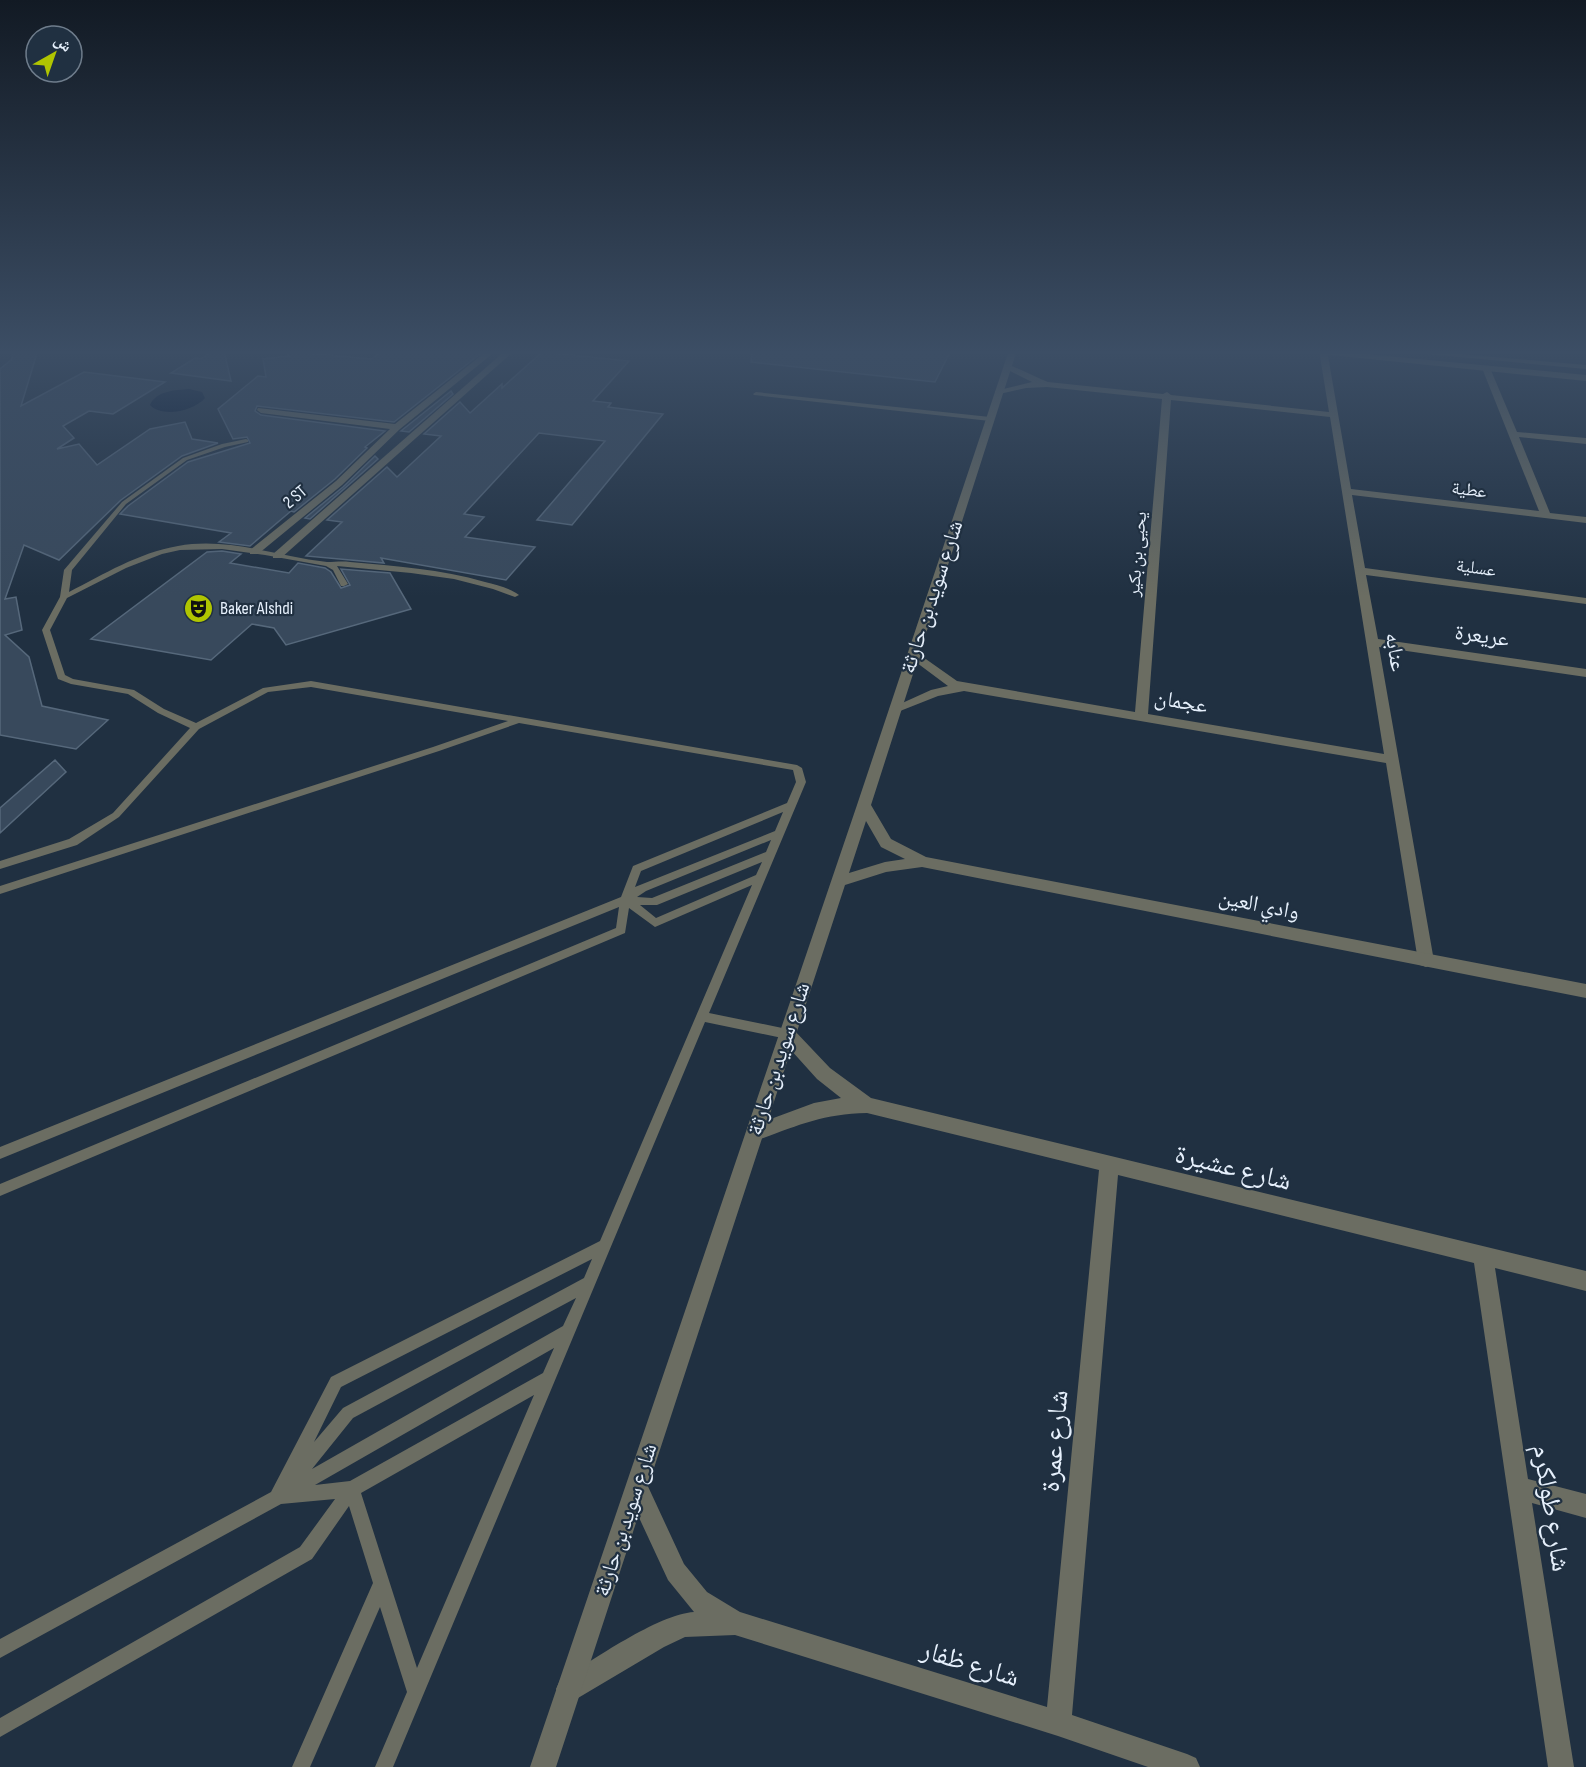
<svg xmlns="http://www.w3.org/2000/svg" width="1586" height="1767" viewBox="0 0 1586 1767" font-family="'Sofia Sans Condensed','Noto Naskh Arabic',sans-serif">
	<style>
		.water { fill: #00132e }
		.building { fill: #38495c; stroke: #56687b; stroke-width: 1.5 }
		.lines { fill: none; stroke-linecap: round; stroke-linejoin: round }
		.service { fill: #6b6d62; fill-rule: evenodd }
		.pedestrian { fill: #6b6d62; fill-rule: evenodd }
		.minor { fill: #6b6d62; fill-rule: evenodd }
		.tertiary { fill: #6b6d62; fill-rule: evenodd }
		.labels { text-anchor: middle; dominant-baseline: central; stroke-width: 4.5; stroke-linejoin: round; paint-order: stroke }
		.far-street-label { font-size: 18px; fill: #e6f0fc; stroke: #203041 }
		.far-poi-label { font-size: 18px; fill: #e6f0fc; stroke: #203041; text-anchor: start }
		.street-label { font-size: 22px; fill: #e6f0fc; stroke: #203041 }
		.near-street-label { font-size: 27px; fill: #e6f0fc; stroke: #203041 }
	</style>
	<rect width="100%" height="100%" fill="#203041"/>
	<path class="water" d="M189,389l13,3 3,6c-11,13 -43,20 -55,7 6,-14 25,-15 39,-16z"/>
	<g class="building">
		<polygon points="15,350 38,350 21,406 84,372 165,382 113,414 89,411 63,426 74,438 57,449 79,444 97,465 150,429 185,422 192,439 218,443 182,456 121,500 59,560 24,545 5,599 16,597 22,630 5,635 29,657 42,706 108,720 76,749 0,735 0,369 11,360"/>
		<polygon points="384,350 485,350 394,422 257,406 255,411 261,415 385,431 365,447 367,448 335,479 294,512 291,511 250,546 219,542 231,533 120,514 128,506 188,462 250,443 247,437 233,439 218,409 258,376 266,377 263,359 289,356 285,351 371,359"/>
		<polygon points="752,350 951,350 935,382 751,362"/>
		<polygon points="224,351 231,381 171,373 195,358 201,359 208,354"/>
		<polygon points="542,352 629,361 593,401 611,403 608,407 663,414 572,525 537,520 605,441 539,433 464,514 484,517 465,537 535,547 506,580 381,558 384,563 306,556 342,522 327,520 387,467 397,477 441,436 424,434 460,402 470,413 502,384 502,388"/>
		<polygon points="451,391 453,394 409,432 401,431"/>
		<polygon points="375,456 378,459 310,519 305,518 343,487"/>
		<polygon points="222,551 241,554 230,563 289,573 298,563 325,568 331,572 341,588 350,585 341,569 390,573 411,609 286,645 274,628 252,624 211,660 91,639 207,552"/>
		<polygon points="55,760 66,772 0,833 0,808"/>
	</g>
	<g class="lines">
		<g class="service">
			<polygon points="756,392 990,417 993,419 990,421 754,395 753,394"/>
			<path d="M246,439l2,1v2l-23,5 -38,13 -61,44 -54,66 -3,22c35,-18 69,-39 109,-46 50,-9 99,10 149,16 8,0 15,-1 23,0 45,4 91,7 135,20 11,3 25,6 34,13l-4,2 -22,-8 -39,-10 -43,-6 -74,-7 11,18 -4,2h-3l-8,-16 -7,-4 -61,-11 -43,-6 -42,1 -18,4 -36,14 -59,30 -17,32 15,45 8,4 61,11 30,19 32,14 67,-35 48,-7 486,84 5,3 4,14 -97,231 78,16 4,2 2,3 -2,3 -4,2 -82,-17 -312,745h-18l32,-75 -27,-85 -70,160h-18l81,-184 -24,-77 -37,53 -312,178v-19l300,-171 35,-48 -54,5 -281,154v-19l271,-147 60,-115 269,-136 152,-356 -97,42 -26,-19 -4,25 -625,263v-12l616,-256 3,-21 -619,252v-12l621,-250 12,-31 154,-63 9,-21 -3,-12 -274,-47 -80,28 -439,143v-8l433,-139 75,-26 -197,-34 -43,5 -69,37 -80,88 -42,28 -77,24v-8l69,-22 44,-26 77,-85 -32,-15 -30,-19 -57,-10 -13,-5 -16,-49 18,-33 4,-27 58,-68 61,-44 39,-14zM783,812l-8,19 -140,56 6,-16zM771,840l-5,12 -114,46 -15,-1 9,-6zM762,862l-6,13 -100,43 -16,-13h17zM592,1259l-8,19 -241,130 -29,34 27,-55zM576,1298l-13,28 -251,143 41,-51zM554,1348l-11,25 -193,108 -35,4zM534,1395l-117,273 -56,-175z"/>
		</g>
		<g class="pedestrian">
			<polygon points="488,350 497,350 400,429 342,485 258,554 250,554 250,550 336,481 390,429 261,413 257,410 258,408 395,424"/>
			<polygon points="506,350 515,350 281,558 273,558 273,554"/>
		</g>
		<g class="minor">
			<path d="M1319,350h8l24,139 188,22 -57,-143 4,-2 4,2 27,64 69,6v6l-67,-7 31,76 36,4v6l-234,-28 13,73 221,30v6l-220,-29 12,64 208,30v8l-207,-30 55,314 -2,4 -6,2 -6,-2 -2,-4 -32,-198 -422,-72 -26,5 -43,17 -6,-4 42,-19 17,-4 -39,-29 -2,-3 6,-4 44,31 178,31 27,-313 -115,-12 -21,1 -31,7v-4l37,-9 -28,-14v-4c7,0 33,14 44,18l115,12 4,-2 4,3 158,17zM1171,400l159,17 54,337 -236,-40z"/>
			<path d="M787,1027l6,2 37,39 41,30 715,173v20l-91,-23 33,211 58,15v24l-54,-15 42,264h-26l-74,-504 -356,-88 -46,540 115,39 9,4 4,9h-52l-90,-31 -323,-101 -50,2 -21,10 -86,51 -9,4 -9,-4 -4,-9 4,-9c32,-19 98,-66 134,-68l-26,-32 -39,-84 -3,-8 3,-8 8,-3 8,3 39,84 23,28 33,20 307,95 52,-537 -232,-57c-46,1 -70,13 -112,28l-6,-2 -3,-6 3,-6 65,-24 27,-5 -24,-19 -36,-40 -2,-5 2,-5z"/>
		</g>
		<g class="tertiary">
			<path d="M1009,350h8l-146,455 20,34 35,18 660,127v14l-664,-131 -36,5 -41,13 -289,882h-26l327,-962zM866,821l15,26 24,12 -20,3 -36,11z"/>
			<polygon points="1297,350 1324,350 1586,375 1586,381 1301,352"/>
			<polygon points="1413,350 1586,365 1586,369 1416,353"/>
		</g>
	</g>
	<linearGradient id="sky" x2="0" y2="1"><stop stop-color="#121a24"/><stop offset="0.59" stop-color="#3c4e65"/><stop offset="1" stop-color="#3c4e65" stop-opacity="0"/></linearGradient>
	<rect width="1586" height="597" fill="url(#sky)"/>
	<defs>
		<symbol id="theatre-disc" viewBox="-11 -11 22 22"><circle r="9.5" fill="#b0c501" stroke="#203041"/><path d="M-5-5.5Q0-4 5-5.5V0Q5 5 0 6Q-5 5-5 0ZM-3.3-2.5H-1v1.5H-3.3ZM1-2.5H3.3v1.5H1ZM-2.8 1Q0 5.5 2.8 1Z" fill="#111"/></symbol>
	</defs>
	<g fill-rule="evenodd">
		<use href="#theatre-disc" x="182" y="592" width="33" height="33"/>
	</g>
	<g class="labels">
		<g class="far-street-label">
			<text transform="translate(1469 490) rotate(7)">عطية</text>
			<text transform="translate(295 497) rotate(-40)">2 ST</text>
			<text transform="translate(1137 554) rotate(-85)">يحيى بن بكير</text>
			<text transform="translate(1476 568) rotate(8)">عسلية</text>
		</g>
		<g class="far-poi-label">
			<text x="220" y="608">Baker Alshdi</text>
		</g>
		<g class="street-label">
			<text transform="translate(932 597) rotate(-72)">شارع سويد بن حارثة</text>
			<text transform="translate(1482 636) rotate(8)">عريعرة</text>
			<text transform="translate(1395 652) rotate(81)">عنابه</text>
			<text transform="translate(1181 702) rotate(10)">عجمان</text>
			<text transform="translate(1259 905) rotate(11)">وادي العين</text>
			<text transform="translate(779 1059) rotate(-72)">شارع سويد بن حارثة</text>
			<text transform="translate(626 1520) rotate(-72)">شارع سويد بن حارثة</text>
		</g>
		<g class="near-street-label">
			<text transform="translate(1233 1168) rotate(14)">شارع عشيرة</text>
			<text transform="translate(1055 1441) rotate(-85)">شارع عمرة</text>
			<text transform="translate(1551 1508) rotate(81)">شارع طولكرم</text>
			<text transform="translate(970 1664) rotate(17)">شارع ظفار</text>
		</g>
	</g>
	<g transform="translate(54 54) rotate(40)"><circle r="28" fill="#203041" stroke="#6f7d8c" stroke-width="1.5"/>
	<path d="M0-4.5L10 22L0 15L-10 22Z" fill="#b0c501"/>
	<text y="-9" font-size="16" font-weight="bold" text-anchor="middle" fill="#e6f0fc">ش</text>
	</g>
</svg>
